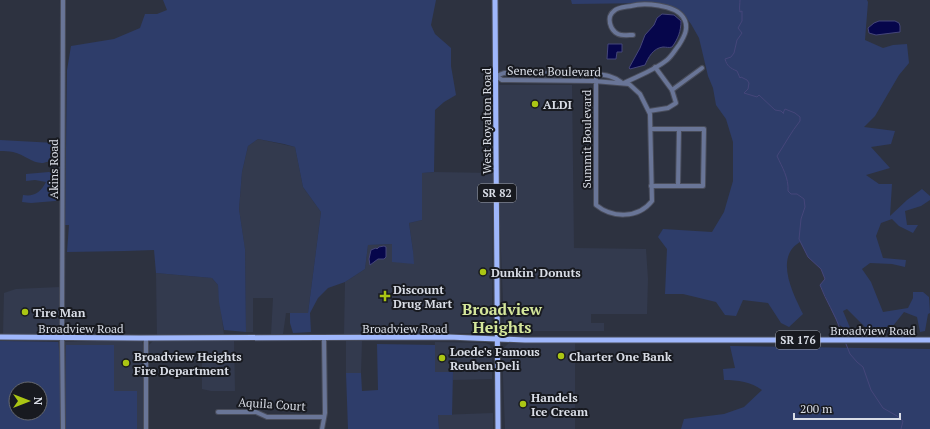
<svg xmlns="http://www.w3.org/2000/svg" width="930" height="429" viewBox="0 0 930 429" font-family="'PT Serif',serif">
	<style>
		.built { fill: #333a4e; fill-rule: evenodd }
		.green { fill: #2e3d6a; fill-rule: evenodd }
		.water { fill: #06064b; stroke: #45467a }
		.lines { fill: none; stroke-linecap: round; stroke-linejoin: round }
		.stream { stroke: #45467a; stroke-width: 1 }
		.minor-casing { stroke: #494d5b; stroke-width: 6 }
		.major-casing { stroke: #494d5b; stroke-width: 7 }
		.minor { stroke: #697597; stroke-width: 4 }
		.major { stroke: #9fb7fc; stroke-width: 5 }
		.poi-dot { fill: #abc614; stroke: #181a20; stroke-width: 1.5 }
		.labels { text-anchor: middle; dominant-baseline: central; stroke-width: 4; stroke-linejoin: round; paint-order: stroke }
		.shield { fill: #181a20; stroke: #9fa2ab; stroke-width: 1 }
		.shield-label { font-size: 11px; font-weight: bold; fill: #d9dde6 }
		.street-label { font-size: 12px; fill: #d9dde6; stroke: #181a20 }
		.poi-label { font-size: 12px; font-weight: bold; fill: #d9dde6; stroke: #181a20; text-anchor: start }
		.district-label { font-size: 16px; font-weight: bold; fill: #d5e79b; stroke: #181a20 }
	</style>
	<rect width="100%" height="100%" fill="#2d3240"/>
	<g class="built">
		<polygon points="499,85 572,85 574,248 646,249 648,279 647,314 591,314 591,323 604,323 604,331 509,331 504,325 500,227"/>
		<polygon points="258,139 295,147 303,187 321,212 308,313 286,313 283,334 271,335 273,298 253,298 253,332 246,332 245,250 239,209 242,172 248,146"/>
		<polygon points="434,172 493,173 492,316 491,326 489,331 482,333 344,335 345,282 365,269 368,245 392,244 413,251 409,223 422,220 422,173"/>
		<polygon points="156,273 212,278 218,285 224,335 157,336"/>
		<polygon points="60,287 59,334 3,335 4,293 16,289"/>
		<path d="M136,340l6,1 2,8v80h-144v-88l58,1zM16,389h24v24h-24z"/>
		<polygon points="234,340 235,391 211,391 202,389 202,361 148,360 149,345 153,341"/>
		<polygon points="346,340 362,340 361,373 346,373"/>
		<polygon points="435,342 486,343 490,345 492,351 492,379 453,380 453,373 435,372"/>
		<polygon points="510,342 575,342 575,429 505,429 502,350"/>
		<polygon points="493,413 493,429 439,429 438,415"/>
	</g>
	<g class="green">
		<polygon points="163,0 436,0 431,25 435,34 451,48 451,66 456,95 444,102 435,110 434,172 422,173 422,220 409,223 413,251 414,264 392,262 392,244 368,245 365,269 345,282 328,288 318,298 310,313 311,332 293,333 290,323 290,313 308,313 321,212 303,187 295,147 284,144 258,139 248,146 242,172 239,209 245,249 246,332 224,330 219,302 218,285 212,278 156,273 154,250 125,251 67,252 69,225 65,225 67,70 71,46 114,39 140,28 145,14 157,14 167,10"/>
		<path d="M571,0h296l1,2 -3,38 18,8 10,-3 14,-1 2,19 -10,12 -24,41 -11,11 31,4 -4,13 -20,3 19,21 -24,7 13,9h13l-2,32 17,-16 15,-11 8,7v4l-9,6 -16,5 2,14h11l-5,8 -14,-7 -7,-7 -11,4 -5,13 7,22 23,2 -1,7 -13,-3 -22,-1 -8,6 9,13 12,30 25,-4 5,-10v-6h10l6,5 1,16 -2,1 -3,17 -5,1 -3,-15 -13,-5 -15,19 -18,2 -24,-24 -4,2 8,19 -7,-2 -6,-4 -18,-39 5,-6 -4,-10 -13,-12 -8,-15c-26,15 -7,52 3,72l-14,13 -8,-4 -13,-20 -25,-3 -7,16 -11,-1 -9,-13 -33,-8h-18l2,-45 -9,-12 5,-8 49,3 12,-20 9,-31v-39l-7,-23 -10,-14 -3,-17 -5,-12 -9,-38 -8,-14 -8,-11 -30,-10 -81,1z"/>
		<path d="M0,140l55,3 1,13c-17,16 -26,0 -43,-4 -4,-1 -9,-1 -13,-1z"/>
		<path d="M49,172l8,3 2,6 -1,19 -3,1 -24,2 -9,-1 1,-7c11,2 18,-3 23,-13l-11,-2 -9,1v-7z"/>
		<path d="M0,341l58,1c4,28 3,58 2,87h-60zM16,389h24v24h-24z"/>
		<polygon points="377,344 435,345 435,372 453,372 452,415 438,415 439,429 348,429 346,373 361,373 362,391 378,390"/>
		<polygon points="66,345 114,345 114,391 137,391 137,429 65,429"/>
		<path d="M730,346l200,3v80h-249l3,-10 40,-5 20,-7 18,-17c-11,-8 -24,-10 -38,-10l-1,-11 12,-1z"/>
	</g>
	<g class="water">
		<path d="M662,14l12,1 7,6c0,10 -3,18 -9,26 -3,1 -6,0 -9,0 -10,1 -15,11 -18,18l-15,4 -1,-1 11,-20 5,-13 9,-10 3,-7z"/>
		<polygon points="879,21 895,21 899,23 900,26 900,32 876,35 869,33 868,28 874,23"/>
		<polygon points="608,44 622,44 622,52 617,52 616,59 607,59"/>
		<polygon points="384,246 386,247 386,257 384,259 378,259 370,265 369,259 371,250 376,248 377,249 379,247"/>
	</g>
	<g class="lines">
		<g class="stream">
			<path d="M740,0c0,4 -1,8 0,12l2,-1v10l-4,7 4,5 -5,7 -3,13 -3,4 -6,2c2,7 5,9 12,12l3,7 1,-1 6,3 2,3 -1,6 -4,4 13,4 2,-2 16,15 6,1 2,2h1h-1l2,-4 10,4 5,4v4c-9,11 -15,23 -23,35 5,11 12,22 11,35l3,3h6l7,5 1,8 -4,12 -2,20 9,18 13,12 4,10 -5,6c6,16 15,29 21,46"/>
			<polyline points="846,344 850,354 857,362 863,367 871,390 883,408 897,416 903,421 901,429"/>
		</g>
		<defs>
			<g id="minor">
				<path d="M496,76l6,4 92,1 35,3 11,10 10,20 2,87c-14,18 -40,17 -56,4v-131"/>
				<path d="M496,76l8,-3h14l78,1c10,1 17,2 25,8"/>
				<path d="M624,83c14,-7 31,-13 43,-23 5,-4 8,-10 12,-15 5,-8 11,-18 4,-28 -8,-12 -39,-15 -52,-11 -5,1 -13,1 -17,5 -8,6 -4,19 4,23 4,2 11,1 15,1"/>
				<polyline points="672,90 702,68"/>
				<polyline points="649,111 668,108 676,103 672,90 655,67"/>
				<polyline points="651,129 704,129 703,186 651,186"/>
				<polyline points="678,186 679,129"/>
				<polyline points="218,412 256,412 267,417 324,417"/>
				<polyline points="63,429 62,333 63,0"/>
				<polyline points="146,429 146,338"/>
				<polyline points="322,429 325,413 324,338"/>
			</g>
			<g id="major">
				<polyline points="495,0 498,429"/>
				<polyline points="0,337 140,338 448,337 525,340 930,340"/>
			</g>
		</defs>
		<use href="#minor" class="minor-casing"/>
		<use href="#major" class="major-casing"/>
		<use href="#minor" class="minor"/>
		<use href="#major" class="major"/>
	</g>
	<g class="poi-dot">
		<circle cx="535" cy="104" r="4"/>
		<circle cx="483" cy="272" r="4"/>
		<path d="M383 290h4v4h4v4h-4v4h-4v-4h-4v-4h4z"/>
		<circle cx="25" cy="312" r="4"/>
		<circle cx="561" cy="356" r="4"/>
		<circle cx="442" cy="358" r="4"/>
		<circle cx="126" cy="363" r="4"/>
		<circle cx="523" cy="404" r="4"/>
	</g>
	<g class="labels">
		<g class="shield">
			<rect x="478" y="184" width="38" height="18" rx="3"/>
			<rect x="776" y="331" width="44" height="18" rx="3"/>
		</g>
		<g class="shield-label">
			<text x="497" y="193">SR 82</text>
			<text x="798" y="340">SR 176</text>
		</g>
		<g class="street-label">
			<text transform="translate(554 71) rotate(1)">Seneca Boulevard</text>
			<text transform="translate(486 121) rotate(-90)">West Royalton Road</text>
			<text transform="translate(586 139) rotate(-90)">Summit Boulevard</text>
			<text transform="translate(53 169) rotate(-90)">Akins Road</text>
			<text x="81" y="328">Broadview Road</text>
			<text x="405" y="328">Broadview Road</text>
			<text x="873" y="330">Broadview Road</text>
			<text transform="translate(272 404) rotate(4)">Aquila Court</text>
		</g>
		<g class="poi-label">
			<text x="543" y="104">ALDI</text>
			<text x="491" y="272">Dunkin' Donuts</text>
			<text x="393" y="289">Discount<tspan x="393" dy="14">Drug Mart</tspan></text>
			<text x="33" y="312">Tire Man</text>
			<text x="450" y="351">Loede's Famous<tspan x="450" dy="14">Reuben Deli</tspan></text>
			<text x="134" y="356">Broadview Heights<tspan x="134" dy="14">Fire Department</tspan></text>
			<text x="569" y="356">Charter One Bank</text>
			<text x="531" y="397">Handels<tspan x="531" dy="14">Ice Cream</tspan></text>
		</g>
		<g class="district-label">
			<text x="502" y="309">Broadview<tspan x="502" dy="18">Heights</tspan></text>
		</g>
	</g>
	<g transform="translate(28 401) rotate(90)"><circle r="19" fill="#181a20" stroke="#65686f"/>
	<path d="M0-3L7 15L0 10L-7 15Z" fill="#abc614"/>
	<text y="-6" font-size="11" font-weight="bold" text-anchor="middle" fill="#d9dde6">N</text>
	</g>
	<path d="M794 413v6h106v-6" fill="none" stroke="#d9dde6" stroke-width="2"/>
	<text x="800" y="413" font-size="12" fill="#d9dde6" stroke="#181a20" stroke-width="3" paint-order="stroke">200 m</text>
</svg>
